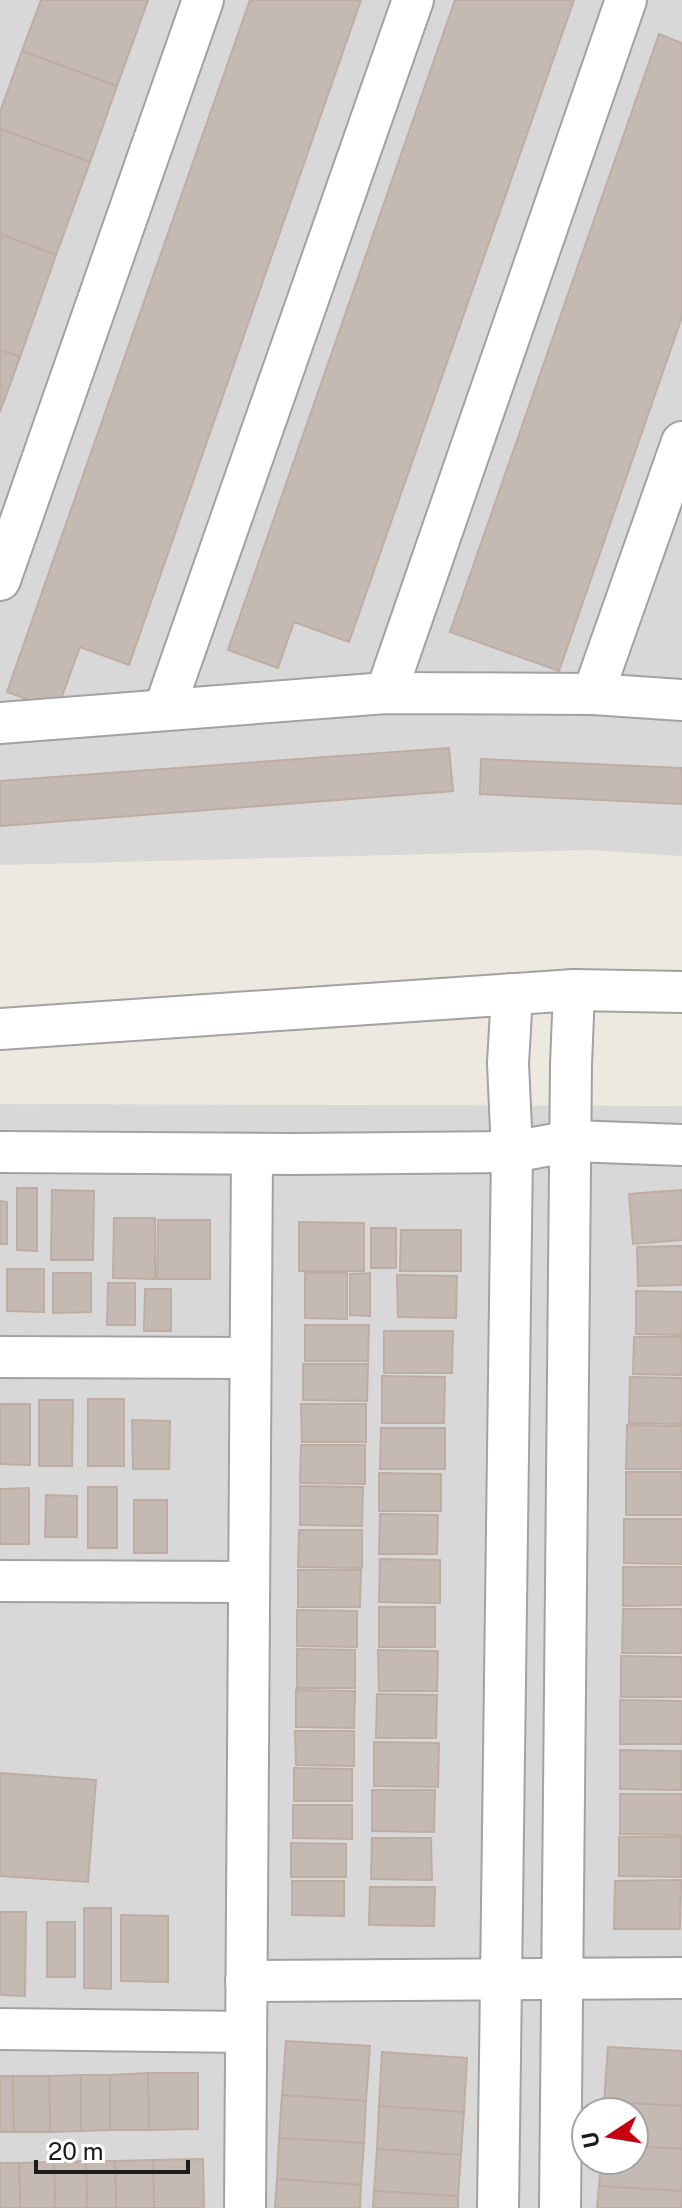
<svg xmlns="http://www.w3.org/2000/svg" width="682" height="2208" viewBox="0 0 682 2208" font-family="'Public Sans',sans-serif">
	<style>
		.residential { fill: #d9d8d8; fill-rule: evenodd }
		.building { fill: #c5b9b4; stroke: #bfaca3; stroke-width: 2 }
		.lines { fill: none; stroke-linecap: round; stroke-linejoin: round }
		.minor-casing { stroke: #a2a2a2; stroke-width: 44 }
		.minor { stroke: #fff; stroke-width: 40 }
	</style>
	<rect width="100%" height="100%" fill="#ede8e0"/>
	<g class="residential">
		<polygon points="0,0 682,0 682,856 590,850 0,865"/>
		<path d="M0,1104l682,2v1102h-682zM586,2112h48v48h-48z"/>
	</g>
	<g class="building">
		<polygon points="41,0 148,0 117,86 22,51"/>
		<polygon points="250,0 361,0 129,665 80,647 57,710 7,692"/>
		<polygon points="455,0 574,0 349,642 294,622 278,668 228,650"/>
		<polygon points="659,34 682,43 682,317 559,671 450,632"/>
		<polygon points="22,51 117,86 90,162 0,129 0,112"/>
		<polygon points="0,129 90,162 56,255 0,234"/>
		<polygon points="0,234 56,255 20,357 0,350"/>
		<polygon points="0,350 20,357 0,412"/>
		<polygon points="449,748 453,791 0,826 0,781"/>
		<polygon points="481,759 682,768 682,804 480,794"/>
		<polygon points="17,1188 37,1188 37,1251 17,1250"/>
		<polygon points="52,1190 94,1191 93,1260 51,1260"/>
		<polygon points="682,1190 682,1240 633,1244 629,1194"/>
		<polygon points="0,1201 7,1202 7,1244 0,1244"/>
		<polygon points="114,1218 155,1218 155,1279 113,1278"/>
		<polygon points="158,1220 210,1220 210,1279 157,1279"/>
		<polygon points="299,1222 364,1223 364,1271 299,1271"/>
		<rect x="371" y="1228" width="25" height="40"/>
		<polygon points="401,1230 461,1230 461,1271 400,1271"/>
		<polygon points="682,1246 682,1285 638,1286 637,1247"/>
		<polygon points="7,1269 44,1269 44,1312 7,1311"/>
		<polygon points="53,1273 91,1273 91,1312 53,1313"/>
		<polygon points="305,1273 347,1273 347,1319 305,1318"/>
		<polygon points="370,1273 370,1316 350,1315 350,1274"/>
		<polygon points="397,1275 457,1276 456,1318 398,1317"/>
		<polygon points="108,1283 135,1283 135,1325 107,1325"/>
		<polygon points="145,1289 171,1289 171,1331 144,1331"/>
		<polygon points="636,1291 682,1292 682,1335 636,1334"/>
		<polygon points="305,1325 369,1325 368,1361 305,1361"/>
		<polygon points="384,1331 453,1331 452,1373 384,1373"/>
		<polygon points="634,1337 682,1337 682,1375 633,1374"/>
		<polygon points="303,1364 368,1364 367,1401 303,1400"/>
		<polygon points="382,1376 445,1377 444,1423 382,1423"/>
		<polygon points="630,1377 682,1378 682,1424 629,1423"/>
		<rect x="88" y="1399" width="36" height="67"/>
		<polygon points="39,1400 73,1400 72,1466 39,1466"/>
		<polygon points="0,1404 30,1404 30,1465 0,1464"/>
		<polygon points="301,1404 366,1404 366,1442 302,1442"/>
		<polygon points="132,1420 170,1421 169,1469 133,1469"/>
		<polygon points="627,1425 682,1426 682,1469 626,1469"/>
		<polygon points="381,1428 445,1428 445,1469 380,1469"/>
		<polygon points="301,1445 365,1445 365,1484 300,1483"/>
		<rect x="626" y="1472" width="56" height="43"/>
		<polygon points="379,1473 441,1474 441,1511 379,1511"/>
		<polygon points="300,1486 363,1487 362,1526 300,1525"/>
		<rect x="88" y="1487" width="29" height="61"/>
		<polygon points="29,1488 29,1544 0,1544 0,1489"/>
		<polygon points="46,1495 77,1496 77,1537 45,1537"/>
		<rect x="134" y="1500" width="33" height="53"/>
		<polygon points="380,1514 438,1515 437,1554 379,1554"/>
		<polygon points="624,1519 682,1519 682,1564 624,1563"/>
		<polygon points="299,1530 362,1530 362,1568 298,1567"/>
		<polygon points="380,1559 440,1560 440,1603 379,1602"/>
		<polygon points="623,1567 682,1567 682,1605 623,1606"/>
		<polygon points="298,1570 361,1570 360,1607 298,1607"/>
		<rect x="379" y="1607" width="56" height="40"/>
		<polygon points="623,1609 682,1609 682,1653 622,1653"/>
		<polygon points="297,1610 357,1611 357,1647 297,1646"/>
		<polygon points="297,1649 355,1650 355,1688 297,1688"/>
		<polygon points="378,1650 438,1651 437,1691 379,1691"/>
		<polygon points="621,1656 682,1657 682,1697 621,1697"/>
		<polygon points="296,1690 355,1691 354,1728 296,1727"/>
		<polygon points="377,1694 437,1695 436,1738 376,1738"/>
		<polygon points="620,1700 682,1701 682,1744 620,1744"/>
		<polygon points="295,1731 354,1731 354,1766 296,1765"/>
		<polygon points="374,1742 439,1743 438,1787 374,1786"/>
		<polygon points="620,1750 681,1751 681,1790 620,1789"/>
		<polygon points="294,1768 352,1769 352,1801 294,1801"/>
		<polygon points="0,1773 96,1780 88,1882 0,1876"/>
		<polygon points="372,1790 435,1790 434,1832 372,1831"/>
		<polygon points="620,1794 682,1794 682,1835 620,1834"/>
		<polygon points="293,1805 352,1805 352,1839 293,1838"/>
		<polygon points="619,1837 681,1837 681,1877 619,1876"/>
		<polygon points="372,1838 431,1838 432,1880 371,1879"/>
		<polygon points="291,1843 346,1844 346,1877 291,1877"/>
		<polygon points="681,1880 680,1929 614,1929 615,1881"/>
		<polygon points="292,1881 344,1881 344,1916 292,1915"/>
		<polygon points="370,1887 435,1887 434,1926 369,1925"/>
		<polygon points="84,1908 111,1908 111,1989 84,1988"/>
		<polygon points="0,1912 26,1912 25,1996 0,1995"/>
		<polygon points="121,1915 168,1916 168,1982 121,1981"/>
		<rect x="47" y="1922" width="28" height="55"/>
		<polygon points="286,2041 370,2046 366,2101 282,2095"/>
		<polygon points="608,2047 682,2051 682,2106 604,2102"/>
		<polygon points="382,2052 467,2058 464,2112 379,2106"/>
		<polygon points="148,2073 198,2073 198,2129 149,2130"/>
		<polygon points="148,2073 149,2130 110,2130 110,2075"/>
		<polygon points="81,2075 110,2075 110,2130 81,2131"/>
		<polygon points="81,2075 81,2131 50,2132 49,2076"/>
		<polygon points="0,2076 13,2076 14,2132 0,2132"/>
		<polygon points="13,2076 49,2076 50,2132 14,2132"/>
		<polygon points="282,2095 366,2101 364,2143 279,2138"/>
		<polygon points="604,2102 682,2106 682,2149 634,2146 634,2112 603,2112"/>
		<polygon points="379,2106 464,2112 461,2155 377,2149"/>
		<polygon points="279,2138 364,2143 361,2185 277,2179"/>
		<polygon points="634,2146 682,2149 682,2191 599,2186 601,2160 634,2160"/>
		<polygon points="377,2149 461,2155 458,2196 374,2191"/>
		<polygon points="203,2159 204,2208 154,2208 153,2160"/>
		<polygon points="153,2160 154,2208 116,2208 115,2161"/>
		<polygon points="86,2161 115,2161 116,2208 87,2208"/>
		<polygon points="86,2161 87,2208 55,2208 54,2162"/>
		<polygon points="54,2162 55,2208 20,2208 19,2163"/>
		<polygon points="0,2163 19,2163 20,2208 0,2208"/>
		<polygon points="277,2179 361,2185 360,2208 275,2208"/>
		<polygon points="599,2186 682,2191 682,2208 597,2208"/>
		<polygon points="374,2191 458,2196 458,2208 373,2208"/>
	</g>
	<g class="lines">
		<defs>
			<g id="minor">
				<polyline points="0,580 203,0"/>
				<polyline points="386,693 626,0"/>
				<polyline points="593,694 682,442"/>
				<polyline points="164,710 413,0"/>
				<polyline points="0,723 386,693 593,694 682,700"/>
				<polyline points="0,1029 574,990 682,992"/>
				<polyline points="0,1152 294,1154 512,1152 572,1141 682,1145"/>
				<polyline points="0,1357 250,1358"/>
				<polyline points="0,1581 248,1582"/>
				<polyline points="246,1981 682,1978"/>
				<polyline points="0,2029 246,2032"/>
				<polyline points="245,2208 252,1154"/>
				<polyline points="498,2208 512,1152 508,1063 512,994"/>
				<polyline points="560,2208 571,1065 574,990"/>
			</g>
		</defs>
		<use href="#minor" class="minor-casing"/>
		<use href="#minor" class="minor"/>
	</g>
	<g transform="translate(610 2136) rotate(258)"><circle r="38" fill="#ffffff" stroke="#a4a4a4" stroke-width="2"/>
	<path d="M0-6L14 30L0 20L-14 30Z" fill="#c60011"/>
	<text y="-12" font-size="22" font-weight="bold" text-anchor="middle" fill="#1b1b1b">U</text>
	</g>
	<path d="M36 2160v12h152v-12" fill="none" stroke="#1b1b1b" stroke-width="4"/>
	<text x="48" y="2160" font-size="24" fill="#1b1b1b" stroke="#ffffff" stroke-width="6" paint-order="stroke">20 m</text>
</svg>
